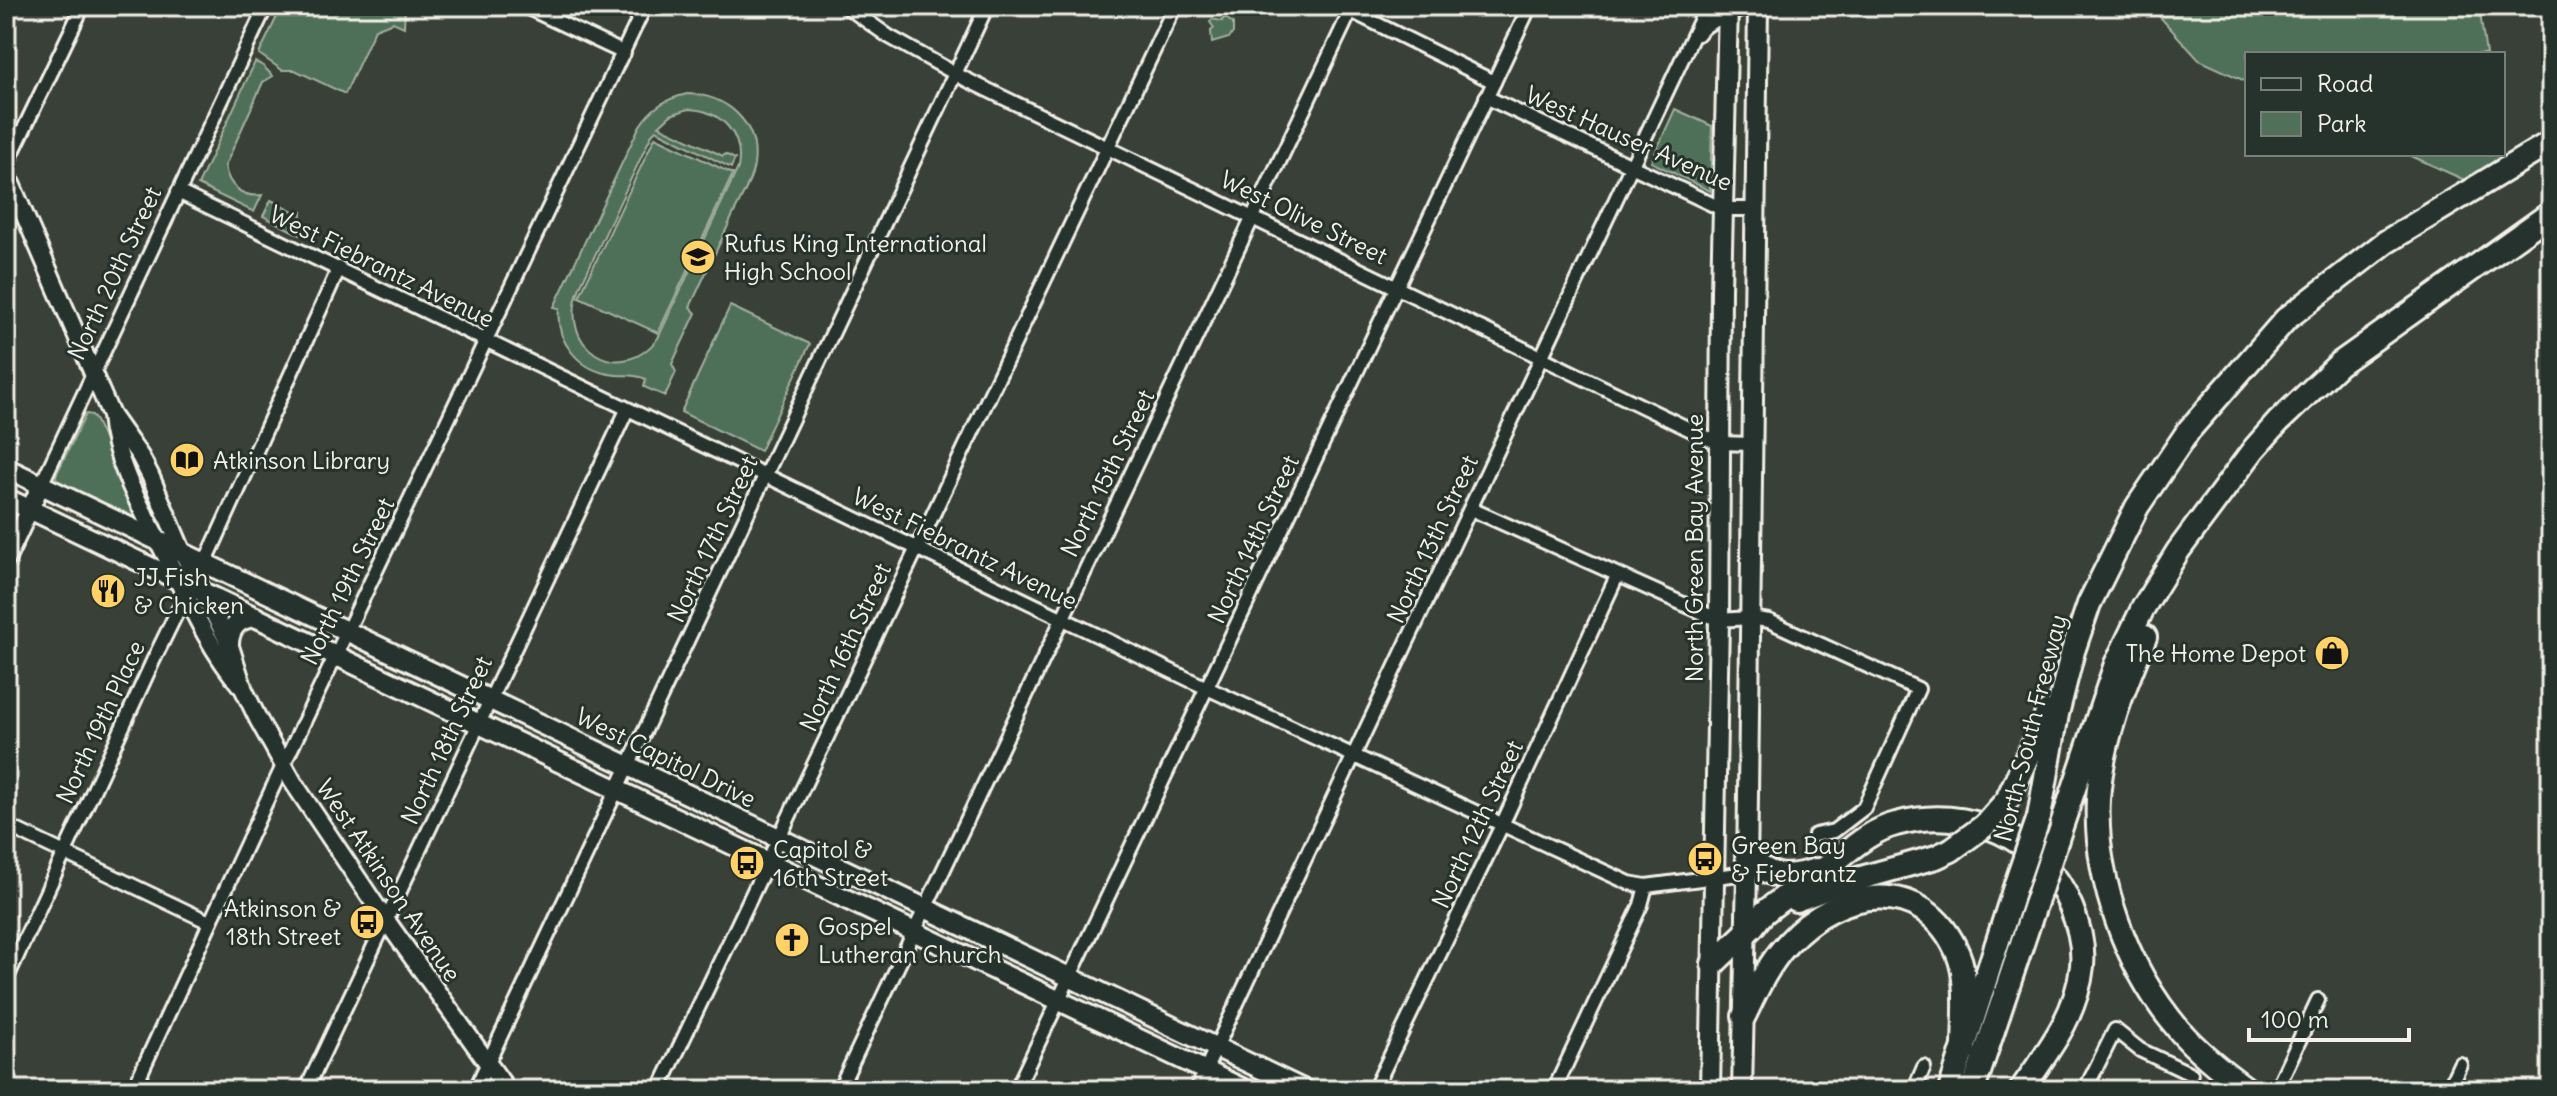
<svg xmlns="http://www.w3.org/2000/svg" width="2557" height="1096" viewBox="0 0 2557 1096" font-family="Delius,sans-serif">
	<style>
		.green { fill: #507059; stroke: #a2b0a0; stroke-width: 2; fill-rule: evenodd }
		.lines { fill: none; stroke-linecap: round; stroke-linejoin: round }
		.street-casing { stroke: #f4f1e8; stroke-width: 18 }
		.secondary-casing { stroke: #f4f1e8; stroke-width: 22 }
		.primary-casing { stroke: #f4f1e8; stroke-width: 24 }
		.highway-casing { stroke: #f4f1e8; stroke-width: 28 }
		.street { stroke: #26332d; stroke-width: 12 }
		.secondary { stroke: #26332d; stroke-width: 16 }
		.primary { stroke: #26332d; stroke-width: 18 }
		.highway { stroke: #26332d; stroke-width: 22 }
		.highway-bridge-casing { stroke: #f4f1e8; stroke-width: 28; stroke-linecap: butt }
		.highway-bridge { stroke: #26332d; stroke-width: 22 }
		.labels { text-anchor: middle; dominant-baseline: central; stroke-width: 6; stroke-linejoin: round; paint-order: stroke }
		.street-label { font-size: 24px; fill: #f4f1e8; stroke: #26332d }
		.poi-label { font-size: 24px; fill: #f4f1e8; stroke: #26332d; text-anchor: start }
	</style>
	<rect width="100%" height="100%" fill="#394037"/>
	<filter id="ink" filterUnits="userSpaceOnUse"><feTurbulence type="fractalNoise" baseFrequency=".0125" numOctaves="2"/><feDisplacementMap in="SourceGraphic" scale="16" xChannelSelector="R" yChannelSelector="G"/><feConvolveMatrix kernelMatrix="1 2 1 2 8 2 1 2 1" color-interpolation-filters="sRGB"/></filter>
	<g filter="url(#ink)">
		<g class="green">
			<polygon points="282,6 405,6 404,27 393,22 375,29 345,94 295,70 282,70 259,54"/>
			<polygon points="2150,6 2479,6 2486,54 2247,54 2247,82 2199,60"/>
			<polygon points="1224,17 1233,23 1233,33 1229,38 1212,43 1211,31 1214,28 1210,22 1212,19 1222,21"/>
			<path d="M255,62l7,3 11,11 -10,6 -38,84c3,20 17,32 37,29l-8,17 -56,-27z"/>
			<path d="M687,94c39,0 73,29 67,71 -3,18 -14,35 -22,52 -14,30 -28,60 -42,90l6,6 -24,51 4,8 -11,24 -21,-9 2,-8c-15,-6 -22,-2 -37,-5 -31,-5 -54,-34 -50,-65l-5,-2 85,-180c12,-19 26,-28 48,-33zM688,109c34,1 56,26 50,59l-80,170c-38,50 -103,9 -78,-51l72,-153 4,-4 75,38 4,-9 -10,-5 -2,2 -64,-30 12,-11z"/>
			<polygon points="1675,109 1712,126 1710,191 1651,162"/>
			<polygon points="655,137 733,174 658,333 579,297"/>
			<polygon points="2407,154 2502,154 2502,155 2469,182"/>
			<polygon points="271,200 293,211 302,212 300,235 263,216"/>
			<polygon points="730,306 810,344 760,451 681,412"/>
			<polygon points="86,414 92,415 96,421 139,516 139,520 57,481 56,475"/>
		</g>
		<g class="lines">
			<defs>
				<g id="street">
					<polyline points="524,6 624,53"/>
					<polyline points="846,6 888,36 965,79 1718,443 1752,444"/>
					<polyline points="1351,11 1494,82"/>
					<path d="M1698,34c11,-16 34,-18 50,-28"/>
					<polyline points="1486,97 1722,209 1756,209"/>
					<polyline points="6,166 83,6"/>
					<polyline points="178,192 1194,682 1629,883 1646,886 1747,873"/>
					<polyline points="41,485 266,6"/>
					<polyline points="1471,509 1719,620 1750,618 1769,621 1918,689 1864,808 1834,831 1815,835"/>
					<polyline points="202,570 339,268"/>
					<polyline points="6,825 209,922"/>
					<polyline points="6,980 153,661 178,610 192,594"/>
					<polyline points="133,1090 272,789 645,6"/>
					<polyline points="306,1090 627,410"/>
					<polyline points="475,1090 987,6"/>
					<polyline points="659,1090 1175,6"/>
					<polyline points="839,1090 1353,6"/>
					<polyline points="1016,1090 1530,6"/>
					<polyline points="1196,1090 1707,6"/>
					<polyline points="1374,1090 1502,825 1617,576"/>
					<polyline points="1554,1090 1641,905 1646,886"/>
					<polyline points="1914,1090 1924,1067"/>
					<polyline points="2085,1090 2115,1030 2140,1050 2191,1074"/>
					<polyline points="2276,1090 2318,1000"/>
					<polyline points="2448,1090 2460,1064"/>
				</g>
				<g id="secondary">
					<polyline points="6,172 111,415 140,456 150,475 183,553 229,643 244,690 258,719 293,782 378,909 507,1090"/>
					<path d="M111,416c4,50 34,98 56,142 22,44 42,90 73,127"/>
					<polyline points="6,560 41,485"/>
				</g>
				<g id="primary">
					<polyline points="6,468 1305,1090"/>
					<polyline points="6,498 1246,1090"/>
					<path d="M229,643c1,-17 11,-25 27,-26"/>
					<polyline points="1710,1090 1719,620 1721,290 1728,6"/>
					<polyline points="1742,1090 1747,873 1758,6"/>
				</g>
				<g id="highway">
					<path d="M2145,637c-22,52 -43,105 -47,162 -4,81 29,170 81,231 20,23 44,42 69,60"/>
					<polyline points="2007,800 2048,712"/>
					<polyline points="2039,817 2057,714 2073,651 2089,604 2137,507 2189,430 2286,319 2386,242 2551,142"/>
					<polyline points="2057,839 2116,664 2143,608 2178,551 2254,449 2278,422 2339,364 2551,213"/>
					<path d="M1747,855c21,23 39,25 69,15"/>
					<polyline points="1796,900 1836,885 1936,857 1951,850"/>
					<path d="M1713,964c13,-13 27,-25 40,-38 4,-5 7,-10 12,-14 22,-18 46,-34 69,-50 19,-15 38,-32 62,-38 71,-20 147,13 175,83 8,19 13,38 11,59 -5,49 -34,85 -61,124"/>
					<path d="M1744,1016c12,-25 24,-52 44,-73 50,-55 136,-70 170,11 11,25 6,69 6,97"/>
					<polyline points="1950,1090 2016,884"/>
					<polyline points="1973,1090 2035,905"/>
				</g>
			</defs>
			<use href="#street" class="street-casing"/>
			<use href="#secondary" class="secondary-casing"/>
			<use href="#primary" class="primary-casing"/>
			<use href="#highway" class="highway-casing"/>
			<use href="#street" class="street"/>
			<use href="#secondary" class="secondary"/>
			<use href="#primary" class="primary"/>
			<use href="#highway" class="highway"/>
			<defs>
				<g id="highway-bridge">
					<polyline points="1951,850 1984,826 2007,800"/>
					<polyline points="2016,884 2039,817"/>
					<polyline points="2035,905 2057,839"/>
				</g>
			</defs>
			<use href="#highway-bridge" class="highway-bridge-casing"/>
			<use href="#highway-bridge" class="highway-bridge"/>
		</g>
	</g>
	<defs>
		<symbol id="school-disc" viewBox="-11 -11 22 22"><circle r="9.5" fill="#ffd166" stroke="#26332d"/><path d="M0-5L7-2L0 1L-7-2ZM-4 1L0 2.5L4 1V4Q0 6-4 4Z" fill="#111"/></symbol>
		<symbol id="library-disc" viewBox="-11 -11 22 22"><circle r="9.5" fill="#ffd166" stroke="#26332d"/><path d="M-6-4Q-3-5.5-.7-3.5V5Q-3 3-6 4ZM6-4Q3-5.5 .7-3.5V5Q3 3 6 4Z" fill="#111"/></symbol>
		<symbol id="restaurant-disc" viewBox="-11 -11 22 22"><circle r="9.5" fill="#ffd166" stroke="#26332d"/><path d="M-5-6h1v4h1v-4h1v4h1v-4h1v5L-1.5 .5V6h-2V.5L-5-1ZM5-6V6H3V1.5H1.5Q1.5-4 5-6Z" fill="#111"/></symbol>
		<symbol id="shop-disc" viewBox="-11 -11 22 22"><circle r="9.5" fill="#ffd166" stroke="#26332d"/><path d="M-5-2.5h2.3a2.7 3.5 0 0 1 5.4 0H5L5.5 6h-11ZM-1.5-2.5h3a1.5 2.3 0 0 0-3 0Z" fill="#111"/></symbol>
		<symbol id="bus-disc" viewBox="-11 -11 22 22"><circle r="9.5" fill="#ffd166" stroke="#26332d"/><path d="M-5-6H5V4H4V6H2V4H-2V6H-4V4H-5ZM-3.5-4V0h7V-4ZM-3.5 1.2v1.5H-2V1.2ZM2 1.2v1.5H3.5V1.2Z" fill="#111"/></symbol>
		<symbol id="church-disc" viewBox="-11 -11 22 22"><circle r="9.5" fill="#ffd166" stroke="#26332d"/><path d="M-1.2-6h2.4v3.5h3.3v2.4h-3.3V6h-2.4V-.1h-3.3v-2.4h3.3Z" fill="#111"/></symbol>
	</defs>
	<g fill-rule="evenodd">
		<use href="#school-disc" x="678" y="237" width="40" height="40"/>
		<use href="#library-disc" x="167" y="440" width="40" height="40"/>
		<use href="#restaurant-disc" x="88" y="571" width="40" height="40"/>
		<use href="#shop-disc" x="2312" y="633" width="40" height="40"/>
		<use href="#bus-disc" x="1685" y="839" width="40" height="40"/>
		<use href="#bus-disc" x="727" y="843" width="40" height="40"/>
		<use href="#bus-disc" x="347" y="902" width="40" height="40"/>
		<use href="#church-disc" x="772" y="920" width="40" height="40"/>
	</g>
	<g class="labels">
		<g class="street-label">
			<text transform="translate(1629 138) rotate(24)">West Hauser Avenue</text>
			<text transform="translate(1304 217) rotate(26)">West Olive Street</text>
			<text transform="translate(382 266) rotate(26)">West Fiebrantz Avenue</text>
			<text transform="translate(114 273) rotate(-65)">North 20th Street</text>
			<text transform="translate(1107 473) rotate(-64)">North 15th Street</text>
			<text transform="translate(712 539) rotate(-65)">North 17th Street</text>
			<text transform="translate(1253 539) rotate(-65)">North 14th Street</text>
			<text transform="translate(1432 539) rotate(-65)">North 13th Street</text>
			<text transform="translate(965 548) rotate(26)">West Fiebrantz Avenue</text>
			<text transform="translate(1694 548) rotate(-90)">North Green Bay Avenue</text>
			<text transform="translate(347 581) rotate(-64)">North 19th Street</text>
			<text transform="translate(845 647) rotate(-65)">North 16th Street</text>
			<text transform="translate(100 722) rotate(-65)">North 19th Place</text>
			<text transform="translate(2030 728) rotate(-76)">North-South Freeway</text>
			<text transform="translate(446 740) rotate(-65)">North 18th Street</text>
			<text transform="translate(666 757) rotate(26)">West Capitol Drive</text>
			<text transform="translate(1477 824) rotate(-65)">North 12th Street</text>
			<text transform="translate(389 880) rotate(56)">West Atkinson Avenue</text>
		</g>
		<g class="poi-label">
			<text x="724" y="243">Rufus King International<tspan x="724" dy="28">High School</tspan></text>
			<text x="213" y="460">Atkinson Library</text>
			<text x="134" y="577">JJ Fish<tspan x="134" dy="28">&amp; Chicken</tspan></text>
			<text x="2306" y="653" text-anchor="end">The Home Depot</text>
			<text x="1731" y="845">Green Bay<tspan x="1731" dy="28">&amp; Fiebrantz</tspan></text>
			<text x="773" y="849">Capitol &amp;<tspan x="773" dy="28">16th Street</tspan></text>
			<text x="341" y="908" text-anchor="end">Atkinson &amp;<tspan x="341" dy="28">18th Street</tspan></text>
			<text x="818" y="926">Gospel<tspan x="818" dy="28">Lutheran Church</tspan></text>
		</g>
	</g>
	<rect width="2557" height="1096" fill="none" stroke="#26332d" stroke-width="32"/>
	<rect x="16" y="16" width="2525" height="1064" fill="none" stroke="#f4f1e8" stroke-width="3" filter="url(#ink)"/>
	<rect x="2245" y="52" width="260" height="104" fill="#26332d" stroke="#787f78" stroke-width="2"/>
	<rect x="2261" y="78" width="40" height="12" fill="#26332d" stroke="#787f78" stroke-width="2"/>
	<text x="2317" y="92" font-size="24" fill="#f4f1e8">Road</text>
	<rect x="2261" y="112" width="40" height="24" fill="#507059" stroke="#787f78" stroke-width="2"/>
	<text x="2317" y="132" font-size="24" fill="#f4f1e8">Park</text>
	<path d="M2249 1028v12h160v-12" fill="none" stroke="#f4f1e8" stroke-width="4"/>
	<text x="2261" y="1028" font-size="24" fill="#f4f1e8" stroke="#26332d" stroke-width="6" paint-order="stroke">100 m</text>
</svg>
